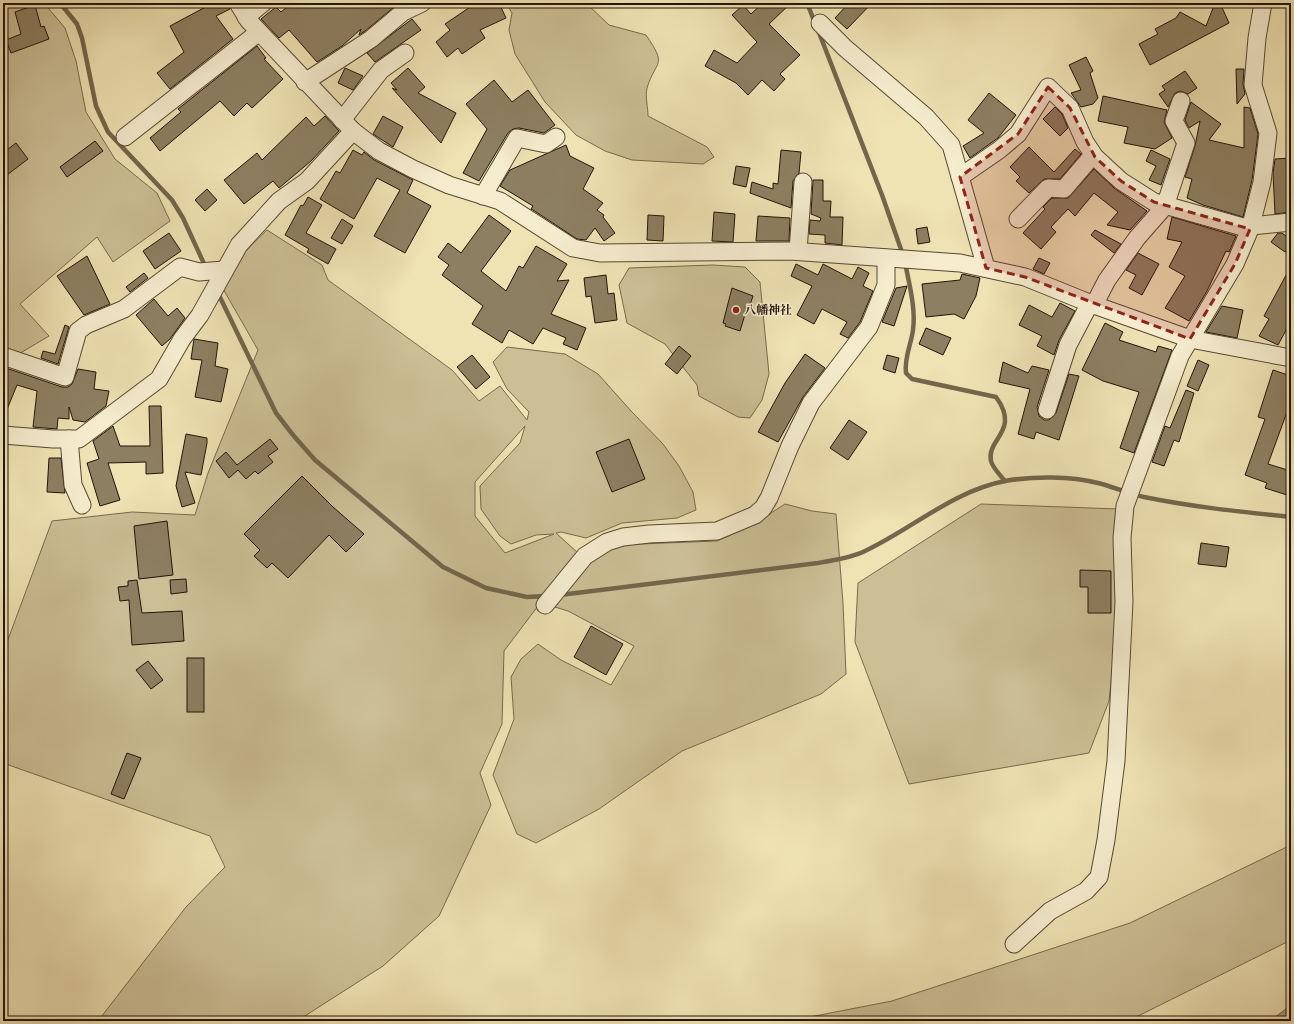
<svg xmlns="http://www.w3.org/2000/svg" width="1294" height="1024" viewBox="0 0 1294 1024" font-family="Alegreya,'Noto Serif JP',serif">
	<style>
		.green { fill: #ccbf96; stroke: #776a4f; fill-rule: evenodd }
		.water { fill: #a99c79; stroke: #73664c }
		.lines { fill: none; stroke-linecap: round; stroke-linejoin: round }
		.stream { stroke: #73664c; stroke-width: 4.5 }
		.building { fill: #8d7f61; stroke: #221408 }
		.street-casing { stroke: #554833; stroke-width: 19 }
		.street { stroke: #f5ecce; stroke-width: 17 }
		.marked { fill: #8f2418; fill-opacity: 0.2; stroke: #8f2418; stroke-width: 3; stroke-dasharray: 8 5; stroke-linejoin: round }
		.poi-dot { fill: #8f2418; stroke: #f5ecce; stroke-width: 1.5 }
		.labels { text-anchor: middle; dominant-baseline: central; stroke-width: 3; stroke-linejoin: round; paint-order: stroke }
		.poi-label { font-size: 12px; font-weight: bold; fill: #221408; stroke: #f5ecce; text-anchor: start }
	</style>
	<rect width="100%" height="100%" fill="#efe2b3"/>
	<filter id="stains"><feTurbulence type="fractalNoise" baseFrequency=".005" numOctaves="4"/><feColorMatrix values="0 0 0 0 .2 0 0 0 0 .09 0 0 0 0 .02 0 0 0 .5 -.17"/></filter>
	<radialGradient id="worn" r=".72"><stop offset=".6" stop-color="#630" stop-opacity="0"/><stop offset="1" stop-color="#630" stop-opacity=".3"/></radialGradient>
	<g class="green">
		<polygon points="3,3 44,3 65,28 76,61 86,112 115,159 157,193 170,221 113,262 97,237 20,304 49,336 17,355 3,351"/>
		<path d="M506,3h80l23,22 37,10c22,32 10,24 1,53 -2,8 1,20 1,28l59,31 7,10 -11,7 -71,-4 -27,-9 -29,-16 -31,-33 -30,-48 -6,-24 3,-17z"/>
		<path d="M267,230l55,35 6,15 124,90 27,31 21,-15 27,34 2,-8 -22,-23 -14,-27 14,-15 58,7 33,20 34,38 31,32 16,22 14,26 3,18 -19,8 -55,5 -36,15 -25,-6 -5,1 22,20 -74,98 -2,73 -22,49 11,32 -52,111 -56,50 -86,55h-199l88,-114 39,-40 -15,-31 -207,-73v-110l49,-132 80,-9 63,3 13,-42 50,-123 -36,-63 24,-37zM525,426l-5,17 -40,43 1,23 19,27 11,8 25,-9 18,-1 -49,19 -30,-37v-34z"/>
		<polygon points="713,265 745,267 760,282 769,374 762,400 750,418 738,417 699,396 697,385 665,344 627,323 619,285 629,268"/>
		<polygon points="785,504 812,511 836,514 843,603 846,674 821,694 682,751 599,809 536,843 517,834 493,775 514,719 511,677 521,659 538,644 561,660 611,685 634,646 568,611 555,607 589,559 614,545 717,541 754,524"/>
		<polygon points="981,504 1118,509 1118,617 1109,701 1089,753 909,784 855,642 858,583"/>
		<polygon points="1291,845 1291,940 1128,1021 789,1021 892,1001 1130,923"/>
	</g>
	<polygon class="water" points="1291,1005 1291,1021 1270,1021"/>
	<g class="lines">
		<g class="stream">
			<polyline points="60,3 77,24 82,38 96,106 108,132 172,200 183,218 206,268"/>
			<polyline points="807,3 815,23"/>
			<polyline points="818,30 882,195 903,255"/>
			<path d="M905,262c4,22 11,46 8,68 -2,15 -9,28 -7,43l6,6 84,18c25,34 -10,42 -5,64 1,6 10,15 14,20"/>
			<polyline points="217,291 276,413 293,435 315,460 443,567 486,588 527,597 546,596"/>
			<path d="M560,595l258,-32c16,-3 33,-5 47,-12 47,-22 88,-60 140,-70 29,-5 65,-5 93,2 16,4 31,11 46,14 49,10 98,15 147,20"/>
		</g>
	</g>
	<g class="building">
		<polygon points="213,3 228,3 230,9 216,16 233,39 170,89 157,73 184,52 170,26"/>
		<polygon points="292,3 399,3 365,31 359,35 361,29 342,46 317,62 289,30 279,38 261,19 276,7 281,12"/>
		<polygon points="476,3 499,3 506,18 480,30 485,38 462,54 458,48 447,57 436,42 450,30 445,24"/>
		<polygon points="763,3 791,3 769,24 800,55 780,74 785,79 774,91 762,80 748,95 736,83 705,66 714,50 737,63 757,42 732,15 743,5 751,14"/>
		<polygon points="849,3 872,3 847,29 835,18"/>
		<polygon points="1215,3 1220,3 1229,23 1150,65 1139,44 1158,34 1155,29 1176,18 1180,12 1206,26"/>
		<polygon points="35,5 41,27 44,26 49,39 11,53 6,40 21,34 15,12"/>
		<polygon points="412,19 421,30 375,62 367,53"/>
		<polygon points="257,46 266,58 264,59 283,79 252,108 247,103 234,116 220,101 160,151 150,138 181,112 178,109"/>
		<polygon points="1086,57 1093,71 1090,73 1098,98 1093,104 1081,107 1071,93 1081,90 1069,65"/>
		<polygon points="345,68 363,76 353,90 338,83"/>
		<polygon points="408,68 425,87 418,93 456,113 441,143 392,88 397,90 391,83"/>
		<polygon points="1236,69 1244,69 1243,84 1245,94 1237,104"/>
		<polygon points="1185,71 1197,88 1188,94 1180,91 1175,93 1168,107 1159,94 1165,90 1162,86"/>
		<polygon points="494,80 512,102 528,90 555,125 544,133 519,128 513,129 508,133 479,181 463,173 487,129 466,104"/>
		<polygon points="989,93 1016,115 998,138 970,158 963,146 984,133 968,120"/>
		<polygon points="1103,96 1167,110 1164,122 1172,138 1155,149 1124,143 1128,127 1098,121"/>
		<polygon points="1191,102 1221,124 1209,140 1244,148 1244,107 1250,108 1258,134 1252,180 1243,217 1203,205 1187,198 1192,179 1185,177 1195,146 1200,121 1189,128 1185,120"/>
		<polygon points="1055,107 1062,114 1068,128 1060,136 1043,119"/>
		<polygon points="325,116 339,131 311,161 279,188 273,181 244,204 224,180 257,153 262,160 306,117 314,126"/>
		<polygon points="383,116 403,127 393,147 373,134"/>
		<polygon points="95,141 103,151 67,177 60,167"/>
		<polygon points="16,143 28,159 3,178 3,153"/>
		<polygon points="566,145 570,156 594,168 583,189 603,203 597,210 604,215 603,217 615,233 604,241 595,228 586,240 577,239 533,210 531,209 533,206 500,186 510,170"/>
		<polygon points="1029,147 1054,172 1075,149 1081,154 1060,179 1044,179 1029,193 1016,181 1020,177 1010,167"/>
		<polygon points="353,150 362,155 364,152 374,160 413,180 407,193 431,206 405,253 374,236 400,190 377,178 354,219 320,199 336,171 340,173"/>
		<polygon points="781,150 801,152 799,173 793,181 791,208 750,193 752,182 773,189 773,183 778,184"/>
		<polygon points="1151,150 1170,159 1161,185 1149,180 1156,166 1146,161"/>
		<polygon points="1291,158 1291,212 1275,214 1273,173 1275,159"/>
		<polygon points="736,166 750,168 746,187 733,184"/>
		<polygon points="1094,169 1114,188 1147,211 1130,230 1107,225 1118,212 1094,193 1075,216 1068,209 1051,227 1056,232 1041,249 1023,233 1045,209 1043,207 1052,198 1068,198"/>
		<polygon points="813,180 823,180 823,201 831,201 830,217 843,217 842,245 825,243 825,235 809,234 810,220 820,221 821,218 811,214"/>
		<polygon points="207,189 217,200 205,211 195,200"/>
		<polygon points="308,197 322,205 306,233 336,249 328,264 307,252 309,249 285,235 301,205 303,206"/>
		<polygon points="714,212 735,214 733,242 712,241"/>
		<polygon points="489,215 511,231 481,271 506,291 519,266 523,268 536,246 567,264 557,281 569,280 551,314 586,328 577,350 563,344 566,338 543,328 533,344 509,330 502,343 472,324 483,306 442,275 449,265 438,257 448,243 461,253"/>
		<polygon points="648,215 664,216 663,241 647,240"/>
		<polygon points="758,216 790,218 789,241 756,241"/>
		<polygon points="1172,217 1236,236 1229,252 1226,251 1207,291 1189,321 1165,308 1185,276 1169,267 1182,242 1167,239"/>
		<polygon points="342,219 353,226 342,244 331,238"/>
		<polygon points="927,227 930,242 918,244 916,229"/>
		<polygon points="1095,230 1121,244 1114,253 1091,235"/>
		<polygon points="169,233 181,251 155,269 143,251"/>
		<polygon points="1278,233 1282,233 1291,240 1291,244 1285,252 1271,242"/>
		<polygon points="1138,253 1159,264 1142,295 1129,288 1136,275 1126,270"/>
		<polygon points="87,256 110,304 84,315 57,276"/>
		<polygon points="1039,258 1050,263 1044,274 1033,269"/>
		<polygon points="796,264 818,275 823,264 852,279 858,267 869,273 863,286 873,291 860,322 848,338 840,334 847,322 822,309 814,324 797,315 812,286 791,276"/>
		<polygon points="1291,266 1291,321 1278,345 1259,336 1269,319 1264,316"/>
		<polygon points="144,273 148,278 130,292 126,287"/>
		<polygon points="962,274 980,278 976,296 964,319 954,314 926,317 922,284 960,280"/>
		<polygon points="606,275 608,294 614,293 617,320 595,323 591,296 586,297 584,278"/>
		<polygon points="907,286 894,326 882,322 896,288"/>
		<polygon points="732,288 753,296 748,311 746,311 740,331 725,326 726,324 723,323"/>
		<polygon points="154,299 168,316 177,308 185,318 170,339 162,346 136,315"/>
		<polygon points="1060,303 1075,311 1059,340 1054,355 1037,346 1042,336 1019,325 1029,305 1052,317"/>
		<polygon points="1222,306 1243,310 1237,338 1206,332"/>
		<polygon points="1105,323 1123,332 1119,340 1156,352 1158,346 1172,350 1134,453 1120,448 1139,392 1103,381 1082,370"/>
		<polygon points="65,325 69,327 58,364 41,358 43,351 55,354"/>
		<polygon points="926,328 951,338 943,355 919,344"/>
		<polygon points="194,339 218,343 215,366 228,369 221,402 195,397 202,360 191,359"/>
		<polygon points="679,346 691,356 677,374 665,364"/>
		<polygon points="805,354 825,368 803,397 778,442 758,432 785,383"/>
		<polygon points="472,355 490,377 476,389 457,367"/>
		<polygon points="887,355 899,358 895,373 883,369"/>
		<polygon points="1198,360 1209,365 1198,391 1187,386"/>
		<polygon points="1003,362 1028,373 1032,366 1049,370 1037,407 1039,416 1044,420 1049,420 1056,413 1069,374 1079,376 1059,440 1036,432 1034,439 1018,434 1030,389 999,382"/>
		<polygon points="3,367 62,387 68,387 72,384 78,369 96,372 94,389 109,391 106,406 85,422 73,420 69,407 69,419 58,418 57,429 33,427 37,391 17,385 3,419"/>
		<polygon points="1273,370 1291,376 1291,401 1268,464 1291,471 1291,482 1287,495 1265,488 1267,483 1245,475 1265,419 1258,417"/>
		<polygon points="1186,390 1194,393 1179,442 1174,440 1164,466 1152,462 1165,426 1170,428"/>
		<polygon points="149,406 161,406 163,473 146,474 146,462 108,463 120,500 100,506 87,463 99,459 93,441 113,426 120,446 150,446"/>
		<polygon points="849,420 867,432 848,460 830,448"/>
		<polygon points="186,434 207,438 207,443 201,475 185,472 195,503 182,507 176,486"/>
		<polygon points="270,439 278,449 268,456 273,462 258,474 255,471 246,479 238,470 229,478 216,461 226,452 237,465"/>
		<polygon points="629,439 645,479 612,492 596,452"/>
		<polygon points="49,458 61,458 65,493 47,492"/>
		<polygon points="302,476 333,507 364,534 346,552 329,535 288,578 272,563 267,568 254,556 260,550 244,534"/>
		<polygon points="167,521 173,575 139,579 134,526"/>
		<polygon points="1201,543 1229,547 1226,567 1198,564"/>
		<polygon points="1080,570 1111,571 1111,613 1088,613 1088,587 1080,587"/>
		<polygon points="186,579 187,592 171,594 170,580"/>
		<polygon points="137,580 142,613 182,611 184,641 132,645 129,600 120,601 118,587 128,586 128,581"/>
		<polygon points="591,626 623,644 606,675 574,657"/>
		<rect x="187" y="658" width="17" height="54"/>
		<polygon points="148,661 163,680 151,689 136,670"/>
		<polygon points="127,753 141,758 124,799 111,794"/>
	</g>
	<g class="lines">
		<defs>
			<g id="street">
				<polyline points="238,3 249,21 353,131 379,151 413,169 449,185 500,201 573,248 600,253 790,251 960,263 1025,277 1094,305 1190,339 1291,358"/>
				<polyline points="246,17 263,3"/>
				<polyline points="820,23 845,48 926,117 951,145 986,268"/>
				<polyline points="305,82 371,39 403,12 422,3"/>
				<polyline points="342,120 381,70 405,53"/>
				<polyline points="125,137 259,32"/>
				<polyline points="960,177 999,150 1018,134 1048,87 1070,108 1085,142 1095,157 1121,181 1154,202 1250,229"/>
				<polyline points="483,196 517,138 546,144 556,137"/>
				<polyline points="1018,219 1048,188 1064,189 1093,155"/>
				<polyline points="1251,226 1291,222"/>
				<polyline points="798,251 803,182"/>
				<polyline points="1094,305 1107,280 1137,238 1165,206 1186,143 1174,121 1181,101"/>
				<polyline points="3,356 65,377 78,331 86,325 124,309 180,267 199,272 224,270"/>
				<polyline points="1047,410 1068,345 1090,303"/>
				<polyline points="3,435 53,439 79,439 159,379 182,339 200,315 239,245 279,201 307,181 353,131"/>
				<polyline points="69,439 73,485 82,505"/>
				<polyline points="545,605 585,556 607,542 623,537 649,534 717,531 755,515 763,508 769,498 790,446 811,403 869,327 886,285 886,258"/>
				<polyline points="1014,944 1050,911 1086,891 1099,877 1106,840 1116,761 1124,602 1122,538 1125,506 1180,356 1235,264 1250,229 1262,182 1268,133 1253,85 1257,38 1263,3"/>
			</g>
		</defs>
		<use href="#street" class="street-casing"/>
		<use href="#street" class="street"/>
	</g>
	<path class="marked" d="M1048,87l22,21 25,49 26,24 33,21 96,27 -15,35 -45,75 -165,-62 -39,-9 -26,-91 58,-43z"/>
	<circle class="poi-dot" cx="736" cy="310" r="4"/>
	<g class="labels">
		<g class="poi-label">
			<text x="744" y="310">八幡神社</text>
		</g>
	</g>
	<rect width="1294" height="1024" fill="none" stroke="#efe2b3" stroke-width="16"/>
	<rect x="4" y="4" width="1286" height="1016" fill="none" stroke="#221408" stroke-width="2"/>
	<rect x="8" y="8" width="1278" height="1008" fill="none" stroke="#221408"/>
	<rect width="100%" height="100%" filter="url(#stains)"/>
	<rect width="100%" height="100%" fill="url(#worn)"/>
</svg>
